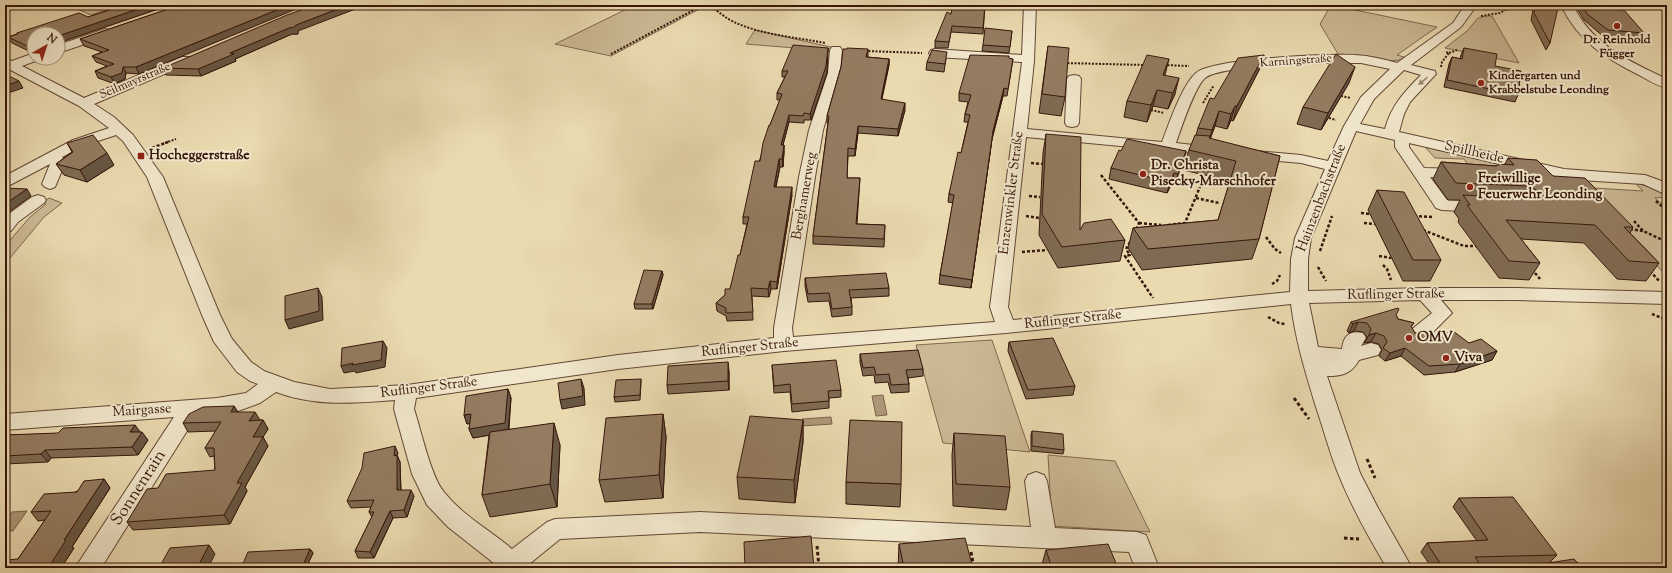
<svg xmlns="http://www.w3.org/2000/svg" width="1672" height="573" viewBox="0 0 1672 573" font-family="'Sorts Mill Goudy',serif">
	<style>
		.green { fill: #cbb994; stroke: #806850 }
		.water { fill: #ad9778; stroke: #7d634c }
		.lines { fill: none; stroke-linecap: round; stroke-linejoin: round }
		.minor-casing { stroke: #634734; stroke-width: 2 }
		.path-far2 { stroke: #36160b; stroke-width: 2; stroke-dasharray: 2 1.5; stroke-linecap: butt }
		.path-far1 { stroke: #36160b; stroke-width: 2.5; stroke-dasharray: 3 2; stroke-linecap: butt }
		.path { stroke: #36160b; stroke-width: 3; stroke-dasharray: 3.5 2.5; stroke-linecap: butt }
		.minor { fill: #f1e7cc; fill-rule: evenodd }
		.wall { fill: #7f6b53; stroke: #36160b }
		.shaded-wall { fill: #685744; stroke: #36160b }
		.building { fill: #947c61; stroke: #36160b }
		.oneway { fill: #9d8975 }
		.poi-dot { fill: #8f2418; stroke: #f1e7cc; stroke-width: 1.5 }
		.labels { text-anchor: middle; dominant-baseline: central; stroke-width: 4; stroke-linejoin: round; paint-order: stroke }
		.far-poi-label { font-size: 12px; font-weight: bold; fill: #36160b; stroke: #f1e7cc }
		.far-street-label { font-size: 12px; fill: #36160b; stroke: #f1e7cc }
		.street-label { font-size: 14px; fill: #36160b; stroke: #f1e7cc }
		.poi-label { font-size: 14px; font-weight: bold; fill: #36160b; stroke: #f1e7cc; text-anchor: start }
		.near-street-label { font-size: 17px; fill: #36160b; stroke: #f1e7cc }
	</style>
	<rect width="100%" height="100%" fill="#eadab0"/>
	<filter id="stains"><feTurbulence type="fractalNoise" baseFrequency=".005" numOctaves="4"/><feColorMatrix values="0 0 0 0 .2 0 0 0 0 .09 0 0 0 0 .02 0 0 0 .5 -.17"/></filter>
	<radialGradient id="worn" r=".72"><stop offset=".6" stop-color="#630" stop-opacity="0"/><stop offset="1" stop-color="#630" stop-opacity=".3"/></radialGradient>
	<g class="green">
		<polygon points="68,5 120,5 91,15"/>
		<polygon points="635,5 705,6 611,56 555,44"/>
		<polygon points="1331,5 1437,27 1397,55 1404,57 1400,60 1388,61 1368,56 1338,54 1320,24"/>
		<polygon points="1486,16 1492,16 1519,63 1445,48 1467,31 1478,18"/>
		<polygon points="755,30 826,46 831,47 831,51 746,44"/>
		<polygon points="1425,147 1521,169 1469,166 1464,159 1435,158"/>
		<polygon points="1635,183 1658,189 1667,197 1655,198 1667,208 1667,276 1577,187 1643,191"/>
		<polygon points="49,198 62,203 44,217 5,264 5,246 30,217 46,204 42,203"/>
		<polygon points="992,340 1030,452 943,443 916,345"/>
		<polygon points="1048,455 1115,461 1150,532 1052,526"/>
	</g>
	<g class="water">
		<polygon points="883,395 887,415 876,416 872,396"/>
		<polygon points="831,417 832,424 802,426 802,419"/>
		<polygon points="27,511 13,531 5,531 5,521 12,512"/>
	</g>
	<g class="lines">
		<defs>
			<g id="minor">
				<path d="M1024,5h12l-2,56 -7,68 135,13c7,-18 20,-57 34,-69 17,-15 133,-19 159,-18 15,1 29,4 42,8l56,-40 12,-18h12l-16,22 -50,38 24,6 1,3 -26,28 -6,12 -5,18 165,37 81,6 22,8v12l-24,-11 -79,-5 -155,-36v4l15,21 37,1 5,2 3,3 -3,3 -5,2 -31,-2 17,23 35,2 6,2 2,3 -2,3 -6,2 -40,-2 -6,-2 -41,-61v-7l-39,-9 -45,107 -3,21v32l117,-3h92l150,4v12l-150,-4h-76l11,13 -27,27 -7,1 -7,-1 -3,-5 3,-5 21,-17 -12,-13 -111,3 9,44 24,2c1,-13 8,-19 21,-16l3,5 -5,8 10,-3 7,2 3,5 -3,5 -19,5c-8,14 -17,16 -32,16l33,97 18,35 34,60h-25c-18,-30 -36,-62 -49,-95 -9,-22 -15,-46 -23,-69 -10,-33 -20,-66 -24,-100l-285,29 -222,18 -166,18 -202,29 -2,11c7,21 17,68 30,83 19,24 46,38 68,57l35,-27 8,-3 145,-7 331,15 -6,-46 3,-6 8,-3 8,3 3,6 8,47 82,4 9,3 13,33h-24l-6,-16 -429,-20 -140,7 -32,26 1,3h-29l-52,-41 -21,-22 -15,-31 -18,-65 1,-9c-40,3 -80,7 -119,-8l-16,11 -22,8 -41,4 -96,153h-26l99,-151 -169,13v-16l212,-16 29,-5 12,-9 -8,-3 -13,-9 -23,-30 -12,-27 -55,-138 -24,-36 -7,-6 -33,11 -21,11 4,4 -11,26 -5,2 -5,-2 -3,-3 8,-20 -40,21 -5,2v-11l68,-36 36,-12 -30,-22 -74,-39v-9l7,3 22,-8v5h6l-2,2 -16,6 62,32 98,-41h8l2,3 -2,3 -96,41 20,13 19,18 30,42 57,138 12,24 19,23 13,9 30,11 36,7 77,-4 211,-30 156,-17v-10l25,-151 10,-47 19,-57 2,-23 2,-3h8l2,3 -2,23 -17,57 -8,47 -23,151 1,9 202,-15 -5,-15 32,-245 -87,-5 -4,-1 -2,-3 2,-3 4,-1 87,6zM1323,63h38l29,6 -29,28 -17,29 -16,35 -27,-6 -45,-4 -5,1 -2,3 2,3 5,1 45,4 24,6 -30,69 -4,21 -1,33 -277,28 -5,-13 18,-170 188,18 5,-1 2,-3 -2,-3 -43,-5c5,-14 18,-55 29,-65 14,-12 97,-14 118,-15zM1404,70l17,5c-17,17 -30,31 -36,54l-25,-5 14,-25z"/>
				<path d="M1561,5h12c19,40 56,56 94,74v9c-10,-2 -19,-8 -28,-13 -34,-17 -61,-34 -78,-70z"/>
				<polygon points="105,29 109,30 111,33 109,36 58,53 58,45"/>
				<polygon points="1074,75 1079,76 1081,79 1079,123 1077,126 1072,127 1067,126 1065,123 1067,79 1069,76"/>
				<polygon points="38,195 44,197 46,200 44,203 18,222 11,231 5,232 6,216 32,197"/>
			</g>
		</defs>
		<use href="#minor" class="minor-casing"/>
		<g class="path-far2">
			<path d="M708,5c9,5 17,13 26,17 28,13 61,15 91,21"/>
			<polyline points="1528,5 1538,7"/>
			<polyline points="1481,16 1500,13 1514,5"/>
			<polyline points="865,51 922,53"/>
			<polyline points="1449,53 1457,50"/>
			<polyline points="611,54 703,5"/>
			<polyline points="1064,63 1145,65"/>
			<polyline points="1164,65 1189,66"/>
			<polyline points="1441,67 1442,62 1449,53 1445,52"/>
			<polyline points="1341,96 1351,98"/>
			<polyline points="1203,103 1214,85"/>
			<polyline points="1151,110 1164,113"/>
			<polyline points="1329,118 1336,120"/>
			<polyline points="165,143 176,139"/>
		</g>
		<g class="path-far1">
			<polyline points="152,148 168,142"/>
			<polyline points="1031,163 1043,164"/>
			<polyline points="1101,175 1139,223 1136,230"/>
			<polyline points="1029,196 1040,197"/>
			<polyline points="1196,198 1219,203"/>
			<polyline points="1656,201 1667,211"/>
			<polyline points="1361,213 1370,214"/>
			<polyline points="1026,216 1039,218"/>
			<polyline points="1414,216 1433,217"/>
			<polyline points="1634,221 1643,231 1667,242"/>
			<polyline points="1139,223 1161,225"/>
			<polyline points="1364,223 1375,224"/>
			<polyline points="1168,225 1185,223 1202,182 1224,182"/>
			<polyline points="1630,229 1643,231"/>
			<polyline points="1423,230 1464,246 1476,246"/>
			<polyline points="1266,237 1275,249 1281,253"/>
			<polyline points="1130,242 1126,249 1130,255 1125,256 1153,298"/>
			<polyline points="1320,251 1332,216"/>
			<polyline points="1022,252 1047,250"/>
			<polyline points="1379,256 1391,258"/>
			<polyline points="1383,265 1387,269 1391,280"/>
			<polyline points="1318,267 1326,281"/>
			<polyline points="1650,271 1660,282"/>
			<polyline points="1535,273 1540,279"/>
			<polyline points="1272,284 1277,281 1280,275"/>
			<polyline points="1652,314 1667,320"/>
			<polyline points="1268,317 1279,323 1285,324"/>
		</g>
		<g class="path">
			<polyline points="1294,398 1309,419"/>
			<polyline points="1367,459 1375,478"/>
			<polyline points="1344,538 1359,539"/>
			<polyline points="817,546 819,568"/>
			<polyline points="971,552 974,568"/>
		</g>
		<use href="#minor" class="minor"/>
	</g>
	<g class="wall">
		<polygon points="125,5 170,5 31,52 12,43 8,37 17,34 17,33 88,17"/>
		<polygon points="180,5 139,74 126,73 125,79 115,84 98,78 95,71 107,66 96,62 92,56 102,52 84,46 80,39"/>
		<polygon points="954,5 985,5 983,34 951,32 948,48 935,48 935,41 951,14 954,7"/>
		<polygon points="1536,5 1550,43 1546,50 1531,20 1533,10"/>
		<polygon points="1575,5 1614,5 1612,9 1644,33 1640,39 1604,37 1584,20"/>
		<polygon points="298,31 298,34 292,34 235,59 236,61 201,76 166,75 163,68"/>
		<polygon points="1012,31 1009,53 982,51 983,45"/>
		<polygon points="1048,46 1065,97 1061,116 1039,113"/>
		<polygon points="828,48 827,73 811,120 804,120 804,123 789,122 783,145 784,145 784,152 783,167 780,167 776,187 792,195 777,289 771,289 769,297 752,296 753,320 727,321 726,316 717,311 716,303 725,295 730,289 740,255 747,224 743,224 743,217 770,125 780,100 777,100 777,93 785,77 782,77 782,71"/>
		<polygon points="1464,48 1495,66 1518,95 1515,102 1444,87 1449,64 1452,57 1460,59 1461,55"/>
		<polygon points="1264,55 1260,68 1233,121 1231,120 1227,129 1215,126 1210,139 1280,156 1259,239 1252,259 1142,270 1128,248 1133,228 1218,220 1230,181 1183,170 1189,150 1196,135 1198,128 1214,99"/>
		<polygon points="868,56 867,57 889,59 889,65 882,99 905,110 898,136 858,133 855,156 848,156 847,178 860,178 857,224 885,225 884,247 813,244 813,236 828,123 827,123 827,116 841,67"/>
		<polygon points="946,59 944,72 926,70 927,62"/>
		<polygon points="1013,59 1007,96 1003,96 992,139 971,288 939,284 940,275 953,203 948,202 949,194 961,153 968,122 964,122 965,114 968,102 959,101 959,93"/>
		<polygon points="1165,75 1175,94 1168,109 1153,106 1147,122 1124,117 1127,101"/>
		<polygon points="1349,83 1321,130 1297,124 1303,107"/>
		<polygon points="1046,134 1080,230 1125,240 1120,261 1058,268 1039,235 1043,153"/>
		<polygon points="67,143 114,165 87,182 64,175 56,164 72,152"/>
		<polygon points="1121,151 1186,151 1183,161 1175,184 1172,183 1167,193 1109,179 1111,168"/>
		<polygon points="1508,158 1553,176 1633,227 1630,233 1659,263 1646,281 1617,279 1584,243 1521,239 1540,263 1529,280 1499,278 1458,222 1459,219 1454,212 1460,200 1448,200 1433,179 1441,162 1496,166 1505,164"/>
		<polygon points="1377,190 1441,260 1430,281 1403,281 1368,210"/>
		<polygon points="662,271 663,275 653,309 635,309 634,304"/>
		<polygon points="805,278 889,288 889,296 851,298 852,307 852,315 832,317 829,301 808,302 805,286"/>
		<polygon points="1396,315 1398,319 1414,323 1411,327 1415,333 1469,343 1497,351 1492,360 1455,372 1424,375 1401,356 1385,361 1379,356 1382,350 1379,344 1371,342 1364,343 1367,337 1363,332 1354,331 1349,333 1347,331 1351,322"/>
		<polygon points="1009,342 1075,386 1073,395 1026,399 1008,351"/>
		<polygon points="860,354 923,369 923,376 908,378 909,384 909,392 891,393 888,382 875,383 874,375 863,376 860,362"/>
		<polygon points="772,365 841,390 841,397 829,398 829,408 792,412 790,392 774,393"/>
		<polygon points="729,371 729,390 668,394 667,385"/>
		<polygon points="641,379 641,383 640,400 615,402 614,397"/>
		<polygon points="508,389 511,398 509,429 560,445 557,507 490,517 482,495 489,435 473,438 469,429 470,423 467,424 464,415"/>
		<polygon points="234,406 238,412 260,420 259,420 263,420 268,429 263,437 268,446 245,487 247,491 230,524 133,530 127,522 158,488 215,470 214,456 210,457 205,448 216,431 188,432 183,423"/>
		<polygon points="663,414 666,437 663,498 605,502 599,480"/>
		<polygon points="803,420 803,442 795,503 739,499 737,477"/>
		<polygon points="1032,431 1064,450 1063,454 1031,451 1031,435"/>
		<polygon points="140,432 148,440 138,455 51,458 48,462 5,464 5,435"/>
		<polygon points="954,433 1010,487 1006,510 953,506 952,455"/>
		<polygon points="398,453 397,455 400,462 401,490 414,496 407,517 393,518 374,558 358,558 355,551 372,517 369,512 371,507 351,508 347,501"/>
		<polygon points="104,479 110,488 72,547 74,548 61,568 5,568 18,559 45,520 38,521 31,512"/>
		<polygon points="846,482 901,484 900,507 846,504"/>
		<polygon points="1459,498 1557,555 1550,562 1583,568 1544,568 1548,563 1481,566 1482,568 1432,568 1421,552 1427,543 1477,541 1453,507"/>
		<polygon points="899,544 973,568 898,568"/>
		<polygon points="310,549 313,553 306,568 241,568"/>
		<polygon points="1046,550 1118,568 1041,568"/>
	</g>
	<g class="shaded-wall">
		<polygon points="5,5 23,5 5,10"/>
		<polygon points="150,5 170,5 58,43 58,36"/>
		<polygon points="289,5 306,5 139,74 136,67"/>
		<polygon points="348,5 366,5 298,31 298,34 292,34 235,59 236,61 201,76 198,69 230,53 296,25"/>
		<polygon points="34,44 34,51 31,52 27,46"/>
		<polygon points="828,48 827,73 811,120 810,114"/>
		<polygon points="868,49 868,56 865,64 866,57"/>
		<polygon points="1264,55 1260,68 1233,121 1237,106"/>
		<polygon points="889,59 889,65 880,106 881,99"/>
		<polygon points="1169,59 1165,75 1159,91 1163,75"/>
		<polygon points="123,67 126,73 125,79 115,84 111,77"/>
		<polygon points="1355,67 1349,83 1321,130 1328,113"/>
		<polygon points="1179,78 1175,94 1168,109 1173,93"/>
		<polygon points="19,81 23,88 5,94 5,86"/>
		<polygon points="1004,88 1003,96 992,139 971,288 993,131"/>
		<polygon points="1157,90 1153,106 1147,122 1151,105"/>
		<polygon points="905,103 905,110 898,136 898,129"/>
		<polygon points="1235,106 1231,120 1227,129 1231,114"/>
		<polygon points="1219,111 1215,126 1208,145 1212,130"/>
		<polygon points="789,115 789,122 781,152 781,145"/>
		<polygon points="858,126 858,133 855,156 855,149"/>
		<polygon points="784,145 784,152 783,167 782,159"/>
		<polygon points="1186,151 1183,161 1175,184 1178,174"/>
		<polygon points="107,153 114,165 87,182 80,170"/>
		<polygon points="779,159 780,167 774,194 774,187"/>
		<polygon points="1174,173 1172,183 1167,193 1170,182"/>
		<polygon points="792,187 792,195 777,289 777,282"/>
		<polygon points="27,189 31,196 5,215 5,204"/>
		<polygon points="662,271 663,275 653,309 652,304"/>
		<polygon points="770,281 771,289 769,297 768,289"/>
		<polygon points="318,288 322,297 323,320 289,329 285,320"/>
		<polygon points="1358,322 1354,331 1349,333 1353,324"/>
		<polygon points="1376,333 1371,342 1364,343 1369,335"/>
		<polygon points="383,341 387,348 385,367 356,373 355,371 344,373 341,366"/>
		<polygon points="1405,348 1401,356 1385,361 1390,353"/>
		<polygon points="1497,351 1492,360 1455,372 1460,364"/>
		<polygon points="728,362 729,371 729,390 728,381"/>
		<polygon points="581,379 584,388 585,405 562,409 560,400"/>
		<polygon points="508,389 511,398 508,432 473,438 469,429"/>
		<polygon points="234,406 239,414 231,412"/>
		<polygon points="255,412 260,420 254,429 249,421"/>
		<polygon points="471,414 474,423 467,424 464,415"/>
		<polygon points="663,414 666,437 663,498 659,475"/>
		<polygon points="263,420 268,429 263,437 268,446 245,487 247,491 230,524 224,515 253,437"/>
		<polygon points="803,420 803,442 795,503 794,480"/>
		<polygon points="554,423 560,445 557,507 550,484"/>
		<polygon points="135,425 141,433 130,432"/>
		<polygon points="142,432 148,440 138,455 132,447"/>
		<polygon points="395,446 398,453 397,455 400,462 401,497 397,490 394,456"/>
		<polygon points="45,450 51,458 48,462 41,454"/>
		<polygon points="104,479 110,488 72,547 74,548 61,568 48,568 64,540"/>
		<polygon points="411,490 414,496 407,517 404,510"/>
		<polygon points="390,511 393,518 374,558 370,552"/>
		<polygon points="209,545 215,554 208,568 197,568"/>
		<polygon points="310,549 313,553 306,568 305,568 303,565"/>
	</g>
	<g class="building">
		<polygon points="125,5 150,5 58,36 58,34 34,34 34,44 27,46 8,37 18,34 17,33 79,13 88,17"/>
		<polygon points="180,5 289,5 136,67 123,67 122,73 111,77 95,71 114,64 92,56 109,50 80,39"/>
		<polygon points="315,5 348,5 296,25 295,27 289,28 230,53 234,54 198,69 163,68 287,15"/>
		<polygon points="955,5 985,5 983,28 952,26 949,42 935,41 947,12 951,14 952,7 955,7"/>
		<polygon points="1536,5 1543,5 1558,8 1550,43 1534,13"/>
		<polygon points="1582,5 1614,5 1611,9 1624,10 1644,33 1608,30 1587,14"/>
		<polygon points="985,28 1012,31 1010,47 983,45"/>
		<polygon points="793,45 828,48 826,66 810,114 804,113 803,116 789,115 781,145 784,145 782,159 779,159 774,187 792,187 777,282 770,281 768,289 751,288 753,312 726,313 726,308 716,303 725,295 725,289 730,289 738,255 740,255 749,217 743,217 755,161 760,161 763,143 769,125 770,125 782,94 777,93 788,71 782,71"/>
		<polygon points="1048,46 1069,48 1065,97 1042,94"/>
		<polygon points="847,48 868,49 866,57 889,59 881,99 905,103 898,129 858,126 855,149 848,148 847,178 860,178 856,224 885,225 884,239 813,236 829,116 827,116 841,67 843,49 847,49"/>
		<polygon points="1464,48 1497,54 1495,66 1521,71 1518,95 1447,80 1452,57 1462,59"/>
		<polygon points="932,50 947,52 945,64 927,62"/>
		<polygon points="1336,54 1355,67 1328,113 1303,107"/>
		<polygon points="970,55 1009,56 1009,58 1013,59 1008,89 1004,88 993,131 972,280 940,275 954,195 949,194 958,152 961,153 970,115 965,114 971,95 959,93"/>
		<polygon points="1147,55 1169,59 1163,75 1179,78 1173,93 1157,90 1151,105 1127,101"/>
		<polygon points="1264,55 1237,106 1235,106 1231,114 1219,111 1212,130 1198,128 1210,98 1214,99 1238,58"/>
		<polygon points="5,74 19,81 5,86"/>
		<polygon points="1046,134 1081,137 1080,230 1084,223 1111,219 1125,240 1062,247 1042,214"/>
		<polygon points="93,135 107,153 80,170 56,164 73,152 67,143"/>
		<polygon points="1195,135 1210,136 1209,138 1280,156 1259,239 1148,249 1133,228 1218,220 1236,161 1189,150"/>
		<polygon points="1127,139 1186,151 1178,174 1174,173 1170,182 1111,168 1119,150 1121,151"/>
		<polygon points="1508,158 1537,160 1553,176 1585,178 1633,227 1624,227 1659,263 1629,261 1595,225 1506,220 1540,263 1509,261 1467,205 1470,205 1463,195 1528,199 1535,197 1537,192 1535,189 1528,186 1456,183 1441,162 1496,166 1500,164 1514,165"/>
		<polygon points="5,188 27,189 5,204"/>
		<polygon points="1377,190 1404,192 1441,260 1413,260"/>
		<polygon points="644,270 662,271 652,304 634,304"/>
		<polygon points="886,273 889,288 849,290 852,307 832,309 829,293 808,294 805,278"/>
		<polygon points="318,288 319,311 285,320 285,296"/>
		<polygon points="1398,308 1399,309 1396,315 1398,319 1414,323 1411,326 1415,333 1431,333 1436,337 1453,331 1469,343 1481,339 1497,351 1460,364 1429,366 1405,348 1390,353 1383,348 1387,342 1384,336 1376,333 1369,335 1371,329 1367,323 1358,322 1353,324 1351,322"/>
		<polygon points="1053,338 1075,386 1028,390 1009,342"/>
		<polygon points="383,341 381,360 352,365 353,363 341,366 342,348"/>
		<polygon points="918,350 923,369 906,370 909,384 891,385 889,374 876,375 874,367 863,368 860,354"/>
		<polygon points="836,360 841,390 828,391 829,401 792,404 790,384 774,386 772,365"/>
		<polygon points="728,362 728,381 667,385 668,366"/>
		<polygon points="581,379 583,396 560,400 558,383"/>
		<polygon points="641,379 640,395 614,397 616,380"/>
		<polygon points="508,389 505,423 469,429 471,414 464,415 466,396"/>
		<polygon points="234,406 231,412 255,412 249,421 263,420 253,437 263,437 237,483 242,483 224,515 127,522 147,489 158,488 166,474 215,470 214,448 205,448 221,422 183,423 189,414 203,407"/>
		<polygon points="663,414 659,475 599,480 606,418"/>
		<polygon points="750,416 803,420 794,480 737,477"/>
		<polygon points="850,420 902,422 901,484 846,482"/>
		<polygon points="554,423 550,484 482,495 490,432"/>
		<polygon points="135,425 130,432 142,432 132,447 45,450 41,454 5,456 5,435 58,433 63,428"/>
		<polygon points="1032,431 1063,434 1064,450 1032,446"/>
		<polygon points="954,433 1005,436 1010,487 956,484"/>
		<polygon points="395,446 394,456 397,455 397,490 411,490 404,510 390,511 370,552 355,551 374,512 369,512 374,500 347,501 362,468 364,453"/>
		<polygon points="104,479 64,540 66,540 48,568 5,568 5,560 18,559 51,511 31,512 44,494 77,492 84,481"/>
		<polygon points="1513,497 1557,555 1475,557 1482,568 1443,568 1427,543 1488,540 1459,498"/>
		<polygon points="811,536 814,568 745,568 744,542"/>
		<polygon points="965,538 973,568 904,568 899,544"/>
		<polygon points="1108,544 1118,568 1052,568 1046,550"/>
		<polygon points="209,545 197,568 159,568 170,548"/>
		<polygon points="310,549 303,565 241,568 248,552"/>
		<polygon points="1574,559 1583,568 1553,568 1548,563"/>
	</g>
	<defs><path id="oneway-solid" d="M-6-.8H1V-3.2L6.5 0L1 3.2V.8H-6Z"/></defs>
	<use class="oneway" href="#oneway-solid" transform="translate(1423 81) rotate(139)"/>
	<g class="poi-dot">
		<circle cx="1617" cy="26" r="4"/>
		<circle cx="1481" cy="83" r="4"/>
		<rect x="137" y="152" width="8" height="8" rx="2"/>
		<circle cx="1143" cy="174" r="4"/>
		<circle cx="1470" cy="187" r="4"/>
		<circle cx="1409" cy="338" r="4"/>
		<circle cx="1446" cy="358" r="4"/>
	</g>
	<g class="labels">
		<g class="far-poi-label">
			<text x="1617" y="40">Dr. Reinhold<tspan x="1617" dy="14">Függer</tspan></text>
			<text x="1489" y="76" text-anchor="start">Kindergarten und<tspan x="1489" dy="14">Krabbelstube Leonding</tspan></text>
		</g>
		<g class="far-street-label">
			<text transform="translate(1296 61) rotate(-4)">Karningstraße</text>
			<text transform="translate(135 81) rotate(-23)">Seilmayrstraße</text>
		</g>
		<g class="street-label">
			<text transform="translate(1474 153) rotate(13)">Spillheide</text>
			<text transform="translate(1012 193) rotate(-83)">Enzenwinkler Straße</text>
			<text transform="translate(805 196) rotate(-80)">Berghamerweg</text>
			<text transform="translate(1322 198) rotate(-69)">Hainzenbachstraße</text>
			<text transform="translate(1396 295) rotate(-1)">Ruflinger Straße</text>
			<text transform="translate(1073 320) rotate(-6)">Ruflinger Straße</text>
			<text transform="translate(750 348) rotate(-6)">Ruflinger Straße</text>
			<text transform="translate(429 388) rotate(-7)">Ruflinger Straße</text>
			<text transform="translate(142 411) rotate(-4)">Mairgasse</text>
		</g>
		<g class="poi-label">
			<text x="149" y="156">Hocheggerstraße</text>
			<text x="1151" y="166">Dr. Christa<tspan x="1151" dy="16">Pisecky-Marschhofer</tspan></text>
			<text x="1478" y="179">Freiwillige<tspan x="1478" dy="16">Feuerwehr Leonding</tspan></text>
			<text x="1417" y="338">OMV</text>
			<text x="1454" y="358">Viva</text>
		</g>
		<g class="near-street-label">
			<text transform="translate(139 488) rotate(-57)">Sonnenrain</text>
		</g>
	</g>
	<rect width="1672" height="573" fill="none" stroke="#eadab0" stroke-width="20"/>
	<rect x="6" y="6" width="1660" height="561" fill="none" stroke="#36160b" stroke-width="2"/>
	<rect x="10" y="10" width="1652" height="553" fill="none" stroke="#36160b"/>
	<g transform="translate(46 46) rotate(39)"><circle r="19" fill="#f1e7cc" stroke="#a6937f"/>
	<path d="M0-3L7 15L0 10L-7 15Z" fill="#8f2418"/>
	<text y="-6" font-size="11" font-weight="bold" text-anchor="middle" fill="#36160b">N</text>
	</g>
	<rect width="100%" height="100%" filter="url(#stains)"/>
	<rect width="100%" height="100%" fill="url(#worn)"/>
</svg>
